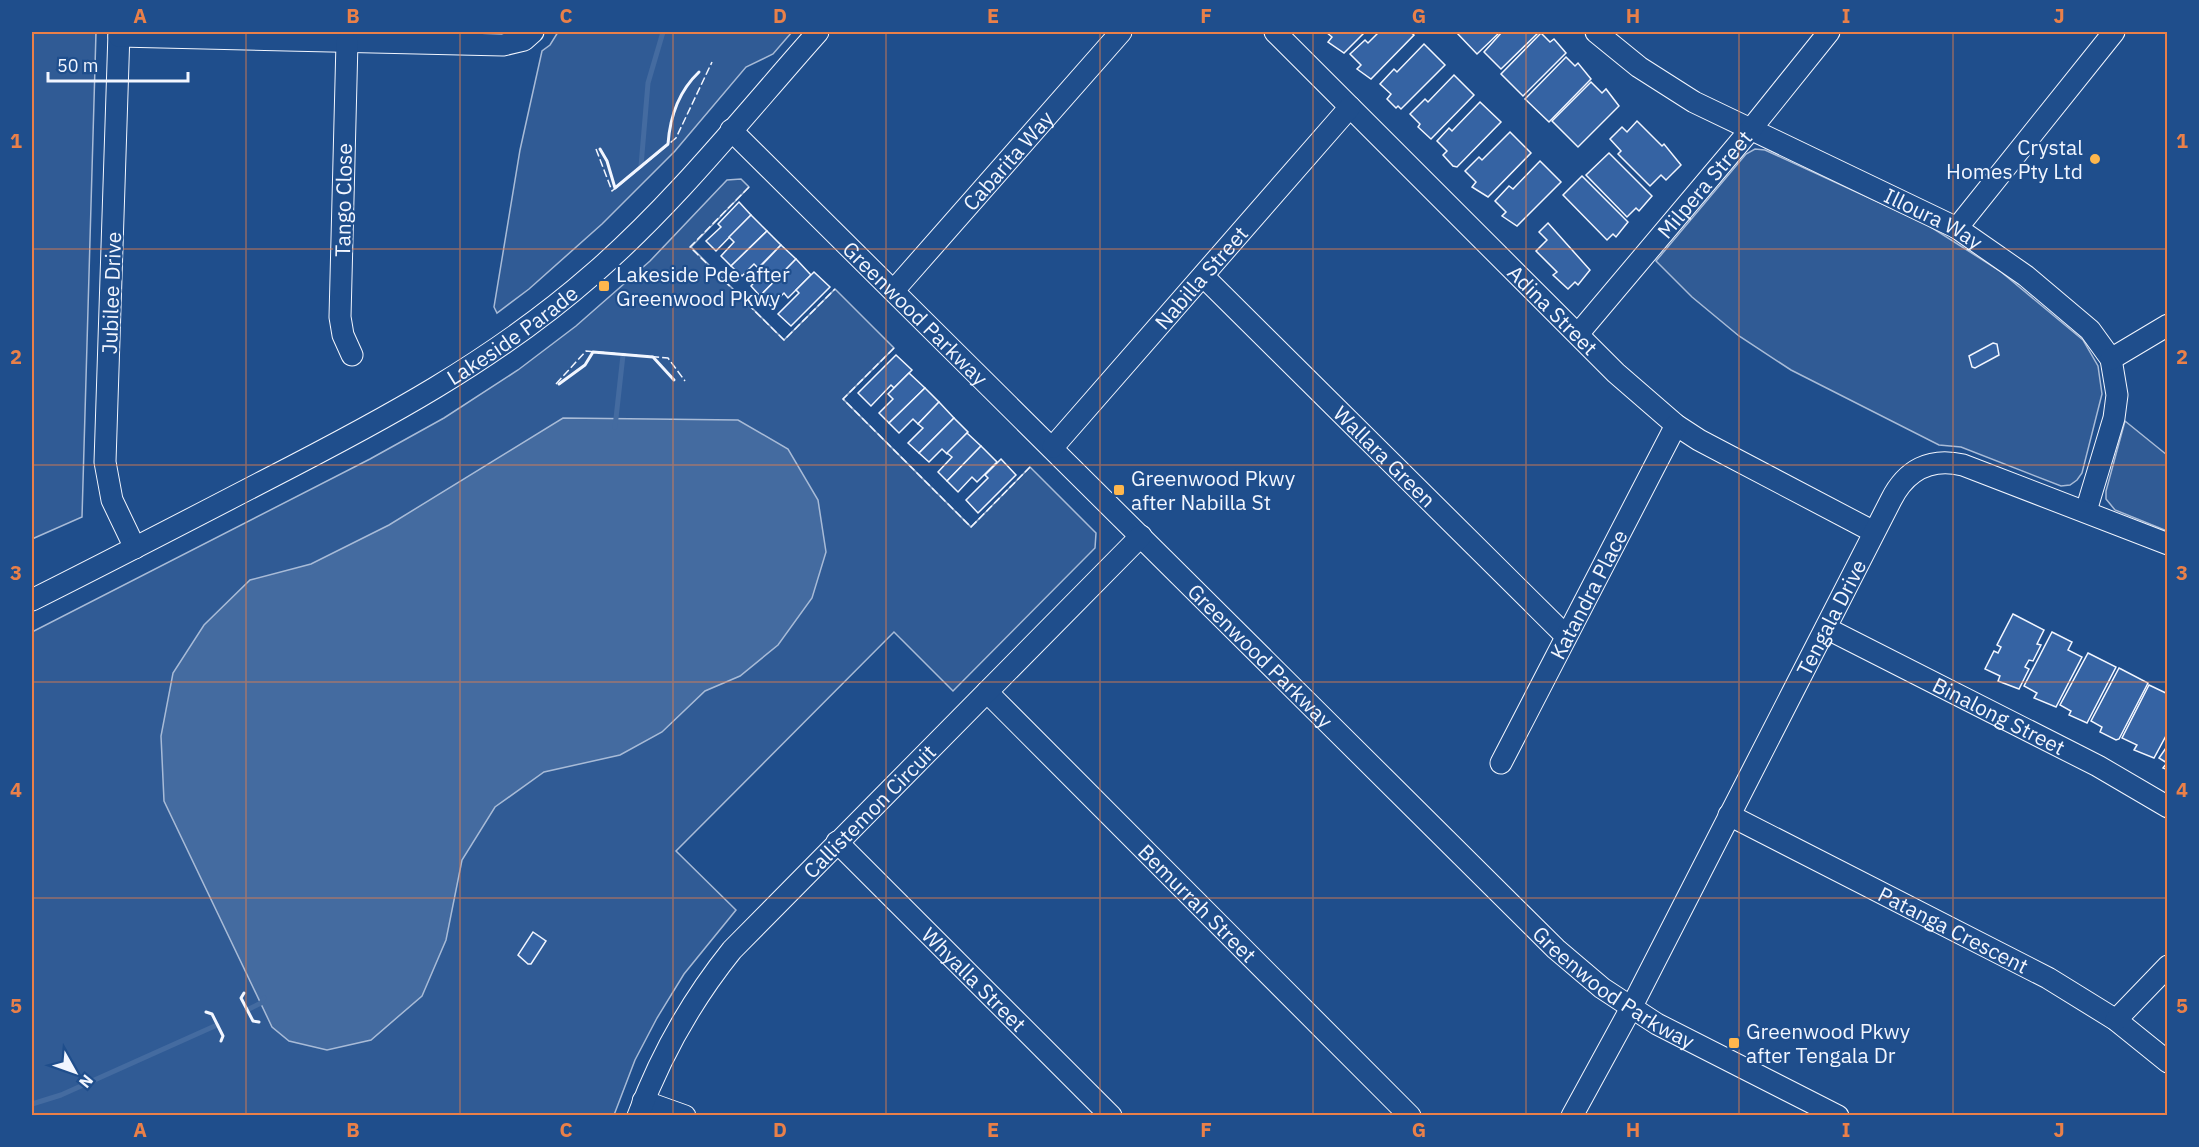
<svg xmlns="http://www.w3.org/2000/svg" width="2199" height="1147" viewBox="0 0 2199 1147" font-family="'IBM Plex Sans',sans-serif">
	<style>
		.built { fill: #305b95; stroke: #a8bbd7; stroke-width: 1.5 }
		.water { fill: #446ba0; stroke: #a8bbd7; stroke-width: 1.5 }
		.lines { fill: none; stroke-linecap: round; stroke-linejoin: round }
		.stream { stroke: #446ba0; stroke-width: 5 }
		.building { fill: #3563a3; stroke: #f2f6ff; stroke-width: 1.5 }
		.minor-casing { stroke: #f2f6ff; stroke-width: 23 }
		.minor { stroke: #1f4e8c; stroke-width: 21 }
		.fence { stroke: #f2f6ff; stroke-width: 1.5; stroke-dasharray: 8 3; stroke-linecap: butt }
		.wall { stroke: #f2f6ff; stroke-width: 3 }
		.grid { fill: none; stroke: #ea8049; stroke-width: 1.5; stroke-opacity: 0.55 }
		.poi-dot { fill: #ffb74d; stroke: #1f4e8c; stroke-width: 2 }
		.labels { text-anchor: middle; dominant-baseline: central; stroke-width: 4.5; stroke-linejoin: round; paint-order: stroke }
		.poi-label { font-size: 21px; fill: #f2f6ff; stroke: #1f4e8c; text-anchor: start }
		.street-label { font-size: 21px; fill: #f2f6ff; stroke: #1f4e8c }
		.neatline { fill: none; stroke: #ea8049; stroke-width: 2 }
		.grid-label { font-size: 20px; text-anchor: middle; font-weight: bold; fill: #ea8049 }
	</style>
	<rect width="100%" height="100%" fill="#1f4e8c"/>
	<g class="built">
		<polygon points="32,32 96,32 82,517 32,539"/>
		<polygon points="558,32 792,32 773,54 746,67 675,151 602,224 529,289 497,313 494,307 520,150 542,51 550,45"/>
		<polygon points="1755,149 1765,150 1926,224 2000,271 2083,340 2098,366 2102,394 2082,473 2077,480 2070,485 2061,486 1961,447 1939,445 1791,370 1739,336 1692,297 1656,261 1746,154"/>
		<polygon points="741,179 749,187 691,247 784,340 835,289 894,348 843,399 971,527 1030,467 1096,533 1095,548 953,691 894,632 676,851 736,910 684,974 657,1018 635,1060 614,1115 32,1116 32,632 370,459 444,418 518,370 576,326 650,261 727,180"/>
		<polygon points="2125,421 2167,455 2167,531 2115,510 2106,499 2106,491"/>
	</g>
	<polygon class="water" points="563,418 738,420 788,449 818,500 826,552 812,598 778,645 740,676 705,691 662,732 620,755 544,772 495,807 462,860 446,940 422,996 371,1040 327,1050 289,1041 272,1027 164,801 161,736 173,673 204,625 250,580 311,564 389,525"/>
	<g class="lines">
		<g class="stream">
			<polyline points="641,166 648,83 663,32"/>
			<polyline points="615,427 623,355"/>
			<polyline points="247,1010 261,1003 264,998"/>
			<polyline points="32,1104 61,1095 217,1025"/>
		</g>
	</g>
	<g class="building">
		<polygon points="1326,32 1365,32 1344,53 1328,42 1332,37"/>
		<polygon points="1379,32 1410,32 1414,35 1371,79 1357,69 1361,65 1350,54 1365,40 1368,43"/>
		<polygon points="1456,32 1500,32 1477,54"/>
		<polygon points="1502,32 1539,32 1501,69 1484,52"/>
		<polygon points="1541,33 1550,42 1554,39 1566,53 1523,96 1501,74"/>
		<polygon points="1424,44 1445,65 1401,109 1398,106 1396,108 1387,99 1391,94 1380,84 1394,69 1397,72"/>
		<polygon points="1566,57 1575,66 1578,63 1591,79 1549,122 1525,99"/>
		<polygon points="1454,75 1474,95 1431,139 1418,127 1420,124 1410,114 1425,99 1428,102"/>
		<polygon points="1591,82 1602,93 1606,89 1619,106 1578,147 1552,121"/>
		<polygon points="1480,102 1501,122 1457,167 1453,166 1443,155 1447,151 1437,141 1449,128 1452,131"/>
		<polygon points="1637,121 1662,146 1664,144 1681,165 1666,180 1661,175 1650,186 1618,154 1621,151 1610,139 1622,127 1627,132"/>
		<polygon points="1510,132 1531,153 1488,197 1472,187 1476,182 1465,171 1479,157 1482,160"/>
		<polygon points="1609,153 1652,196 1639,211 1636,208 1627,217 1586,175"/>
		<polygon points="1540,161 1561,182 1517,226 1502,216 1506,212 1495,201 1509,186 1513,189"/>
		<polygon points="1582,176 1628,222 1616,237 1613,234 1607,240 1563,195"/>
		<polygon points="739,202 751,215 716,251 706,241 721,227 718,224"/>
		<polygon points="751,215 767,231 731,266 721,256 734,242 729,237"/>
		<polygon points="1548,223 1590,270 1578,285 1575,282 1568,289 1553,275 1557,272 1536,251 1547,240 1539,232"/>
		<polygon points="767,231 781,245 758,268 754,264 742,276 731,266"/>
		<polygon points="781,245 796,259 760,296 751,286 765,271 760,267"/>
		<polygon points="796,259 811,275 788,298 784,293 771,306 760,296"/>
		<polygon points="814,272 830,287 791,326 778,314 799,293 796,290"/>
		<polygon points="1993,343 1997,344 1999,355 1975,368 1972,367 1969,356"/>
		<polygon points="896,355 912,370 894,388 891,385 871,406 858,393"/>
		<polygon points="909,373 925,388 889,423 879,413 893,399 888,394"/>
		<polygon points="925,388 939,402 918,424 913,419 899,433 889,423"/>
		<polygon points="939,402 954,418 919,453 908,443 923,428 918,424"/>
		<polygon points="954,418 968,432 947,454 942,449 929,462 919,453"/>
		<polygon points="967,433 981,446 947,481 938,472 952,457 947,453"/>
		<polygon points="981,446 997,462 977,482 972,477 958,492 947,481"/>
		<polygon points="1001,459 1016,475 978,513 966,500 988,478 985,475"/>
		<polygon points="2013,614 2044,630 2037,644 2041,645 2033,661 2029,660 2025,667 2029,669 2019,689 1998,681 2000,676 1985,669 1994,651 1998,653 2001,647 1997,645"/>
		<polygon points="2052,632 2072,642 2068,650 2082,657 2056,707 2034,698 2037,693 2024,686"/>
		<polygon points="2088,653 2116,667 2087,723 2069,715 2071,711 2060,705"/>
		<polygon points="2119,668 2148,683 2119,739 2116,740 2100,732 2102,727 2091,721"/>
		<polygon points="2149,685 2168,694 2168,732 2154,758 2134,750 2137,745 2122,738"/>
		<polygon points="2168,745 2168,770 2163,768 2167,763 2159,758"/>
		<polygon points="533,932 546,941 531,964 528,964 518,955"/>
	</g>
	<g class="lines">
		<defs>
			<g id="minor">
				<polyline points="119,32 105,462 112,500 135,548"/>
				<path id="s1" d="M1275,32l341,341 60,52 23,15 175,92"/>
				<path id="s2" d="M1596,32l43,35 55,35 263,126 69,48 64,54 21,29 6,36 -3,23 -28,93"/>
				<polyline points="119,36 503,45 524,40 533,32"/>
				<polyline points="347,42 340,317 343,335 352,355"/>
				<path id="s3" d="M731,130l825,819 46,39 55,36 181,92"/>
				<polyline points="1957,228 2114,32"/>
				<path id="s4" d="M1203,276l363,360"/>
				<path id="s5" d="M895,289l226,-257"/>
				<path id="s6" d="M1578,334l173,-205 78,-97"/>
				<polyline points="2111,359 2168,325"/>
				<path id="s7" d="M1053,447l297,-340"/>
				<path id="s8" d="M32,600c78,-39 155,-79 232,-119 117,-60 230,-120 329,-207 83,-72 152,-160 225,-242"/>
				<path id="s9" d="M1826,628l272,138 70,41"/>
				<path id="s10" d="M987,692l423,424"/>
				<path id="s11" d="M1501,763l175,-338"/>
				<path id="s12" d="M1729,815l319,163 68,42 52,42"/>
				<path id="s13" d="M837,842l274,274"/>
				<polyline points="2116,1020 2168,966"/>
				<polyline points="643,1101 685,1116"/>
				<path id="s14" d="M638,1116c23,-62 53,-115 94,-166l409,-414"/>
				<path id="s15" d="M1572,1116l59,-108 260,-508c15,-30 39,-43 72,-35l205,79"/>
			</g>
		</defs>
		<use href="#minor" class="minor-casing"/>
		<use href="#minor" class="minor"/>
		<g class="fence">
			<polyline points="596,149 612,191 676,138 712,62"/>
			<polyline points="749,187 690,247 784,340 835,289"/>
			<polyline points="894,348 843,399 971,527 1030,467"/>
			<polyline points="556,384 586,351 668,358 685,381"/>
		</g>
		<g class="wall">
			<path d="M600,149l7,12 8,27 53,-44c2,-28 10,-52 31,-72"/>
			<polyline points="559,384 585,365 593,352 653,357 674,380"/>
			<polyline points="244,993 241,998 253,1021 259,1022"/>
			<polyline points="206,1012 212,1014 223,1036 221,1041"/>
		</g>
	</g>
	<path class="grid" d="M246,32v1084M460,32v1084M673,32v1084M886,32v1084M1100,32v1084M1313,32v1084M1526,32v1084M1739,32v1084M1953,32v1084M32,249h2136M32,465h2136M32,682h2136M32,898h2136"/>
	<g class="poi-dot">
		<circle cx="2095" cy="159" r="6"/>
		<rect x="598" y="280" width="12" height="12" rx="3"/>
		<rect x="1113" y="484" width="12" height="12" rx="3"/>
		<rect x="1728" y="1037" width="12" height="12" rx="3"/>
	</g>
	<g class="labels">
		<g class="poi-label">
			<text x="2083" y="147" text-anchor="end">Crystal<tspan x="2083" dy="24">Homes Pty Ltd</tspan></text>
			<text x="616" y="274">Lakeside Pde after<tspan x="616" dy="24">Greenwood Pkwy</tspan></text>
			<text x="1131" y="478">Greenwood Pkwy<tspan x="1131" dy="24">after Nabilla St</tspan></text>
			<text x="1746" y="1031">Greenwood Pkwy<tspan x="1746" dy="24">after Tengala Dr</tspan></text>
		</g>
		<g class="street-label">
			<text stroke="none"><textPath href="#s5" startOffset="171">Cabarita Way</textPath></text>
			<text stroke="none"><textPath href="#s6" startOffset="196">Milpera Street</textPath></text>
			<text transform="translate(343 200) rotate(-89)">Tango Close</text>
			<text stroke="none"><textPath href="#s2" startOffset="387">Illoura Way</textPath></text>
			<text stroke="none"><textPath href="#s7" startOffset="225">Nabilla Street</textPath></text>
			<text transform="translate(111 293) rotate(-88)">Jubilee Drive</text>
			<text stroke="none"><textPath href="#s1" startOffset="393">Adina Street</textPath></text>
			<text stroke="none"><textPath href="#s3" startOffset="260">Greenwood Parkway</textPath></text>
			<text stroke="none"><textPath href="#s8" startOffset="549">Lakeside Parade</textPath></text>
			<text stroke="none"><textPath href="#s4" startOffset="256">Wallara Green</textPath></text>
			<text stroke="none"><textPath href="#s11" startOffset="190">Katandra Place</textPath></text>
			<text stroke="none"><textPath href="#s15" startOffset="562">Tengala Drive</textPath></text>
			<text stroke="none"><textPath href="#s3" startOffset="746">Greenwood Parkway</textPath></text>
			<text stroke="none"><textPath href="#s9" startOffset="194">Binalong Street</textPath></text>
			<text stroke="none"><textPath href="#s14" startOffset="387">Callistemon Circuit</textPath></text>
			<text stroke="none"><textPath href="#s10" startOffset="298">Bemurrah Street</textPath></text>
			<text stroke="none"><textPath href="#s12" startOffset="252">Patanga Crescent</textPath></text>
			<text stroke="none"><textPath href="#s13" startOffset="194">Whyalla Street</textPath></text>
			<text stroke="none"><textPath href="#s3" startOffset="1232">Greenwood Parkway</textPath></text>
		</g>
	</g>
	<rect width="2199" height="1147" fill="none" stroke="#1f4e8c" stroke-width="66"/>
	<g transform="translate(75 1072) rotate(130)" stroke="#1f4e8c" stroke-width="4.5" paint-order="stroke">
	<path d="M0-4.5L10 22L0 15L-10 22Z" fill="#f2f6ff"/>
	<text y="-9" font-size="16" font-weight="bold" text-anchor="middle" fill="#f2f6ff">N</text>
	</g>
	<path d="M48 72v9h140v-9" fill="none" stroke="#f2f6ff" stroke-width="3"/>
	<text x="57" y="72" font-size="18" fill="#f2f6ff" stroke="#1f4e8c" stroke-width="4.5" paint-order="stroke">50 m</text>
	<rect x="33" y="33" width="2133" height="1081" class="neatline"/>
	<g class="grid-label">
		<text x="140" y="23">A</text>
		<text x="353" y="23">B</text>
		<text x="566" y="23">C</text>
		<text x="780" y="23">D</text>
		<text x="993" y="23">E</text>
		<text x="1206" y="23">F</text>
		<text x="1419" y="23">G</text>
		<text x="1633" y="23">H</text>
		<text x="1846" y="23">I</text>
		<text x="2059" y="23">J</text>
		<text x="16" y="148">1</text>
		<text x="2182" y="148">1</text>
		<text x="16" y="364">2</text>
		<text x="2182" y="364">2</text>
		<text x="16" y="580">3</text>
		<text x="2182" y="580">3</text>
		<text x="16" y="797">4</text>
		<text x="2182" y="797">4</text>
		<text x="16" y="1013">5</text>
		<text x="2182" y="1013">5</text>
		<text x="140" y="1137">A</text>
		<text x="353" y="1137">B</text>
		<text x="566" y="1137">C</text>
		<text x="780" y="1137">D</text>
		<text x="993" y="1137">E</text>
		<text x="1206" y="1137">F</text>
		<text x="1419" y="1137">G</text>
		<text x="1633" y="1137">H</text>
		<text x="1846" y="1137">I</text>
		<text x="2059" y="1137">J</text>
	</g>
</svg>
